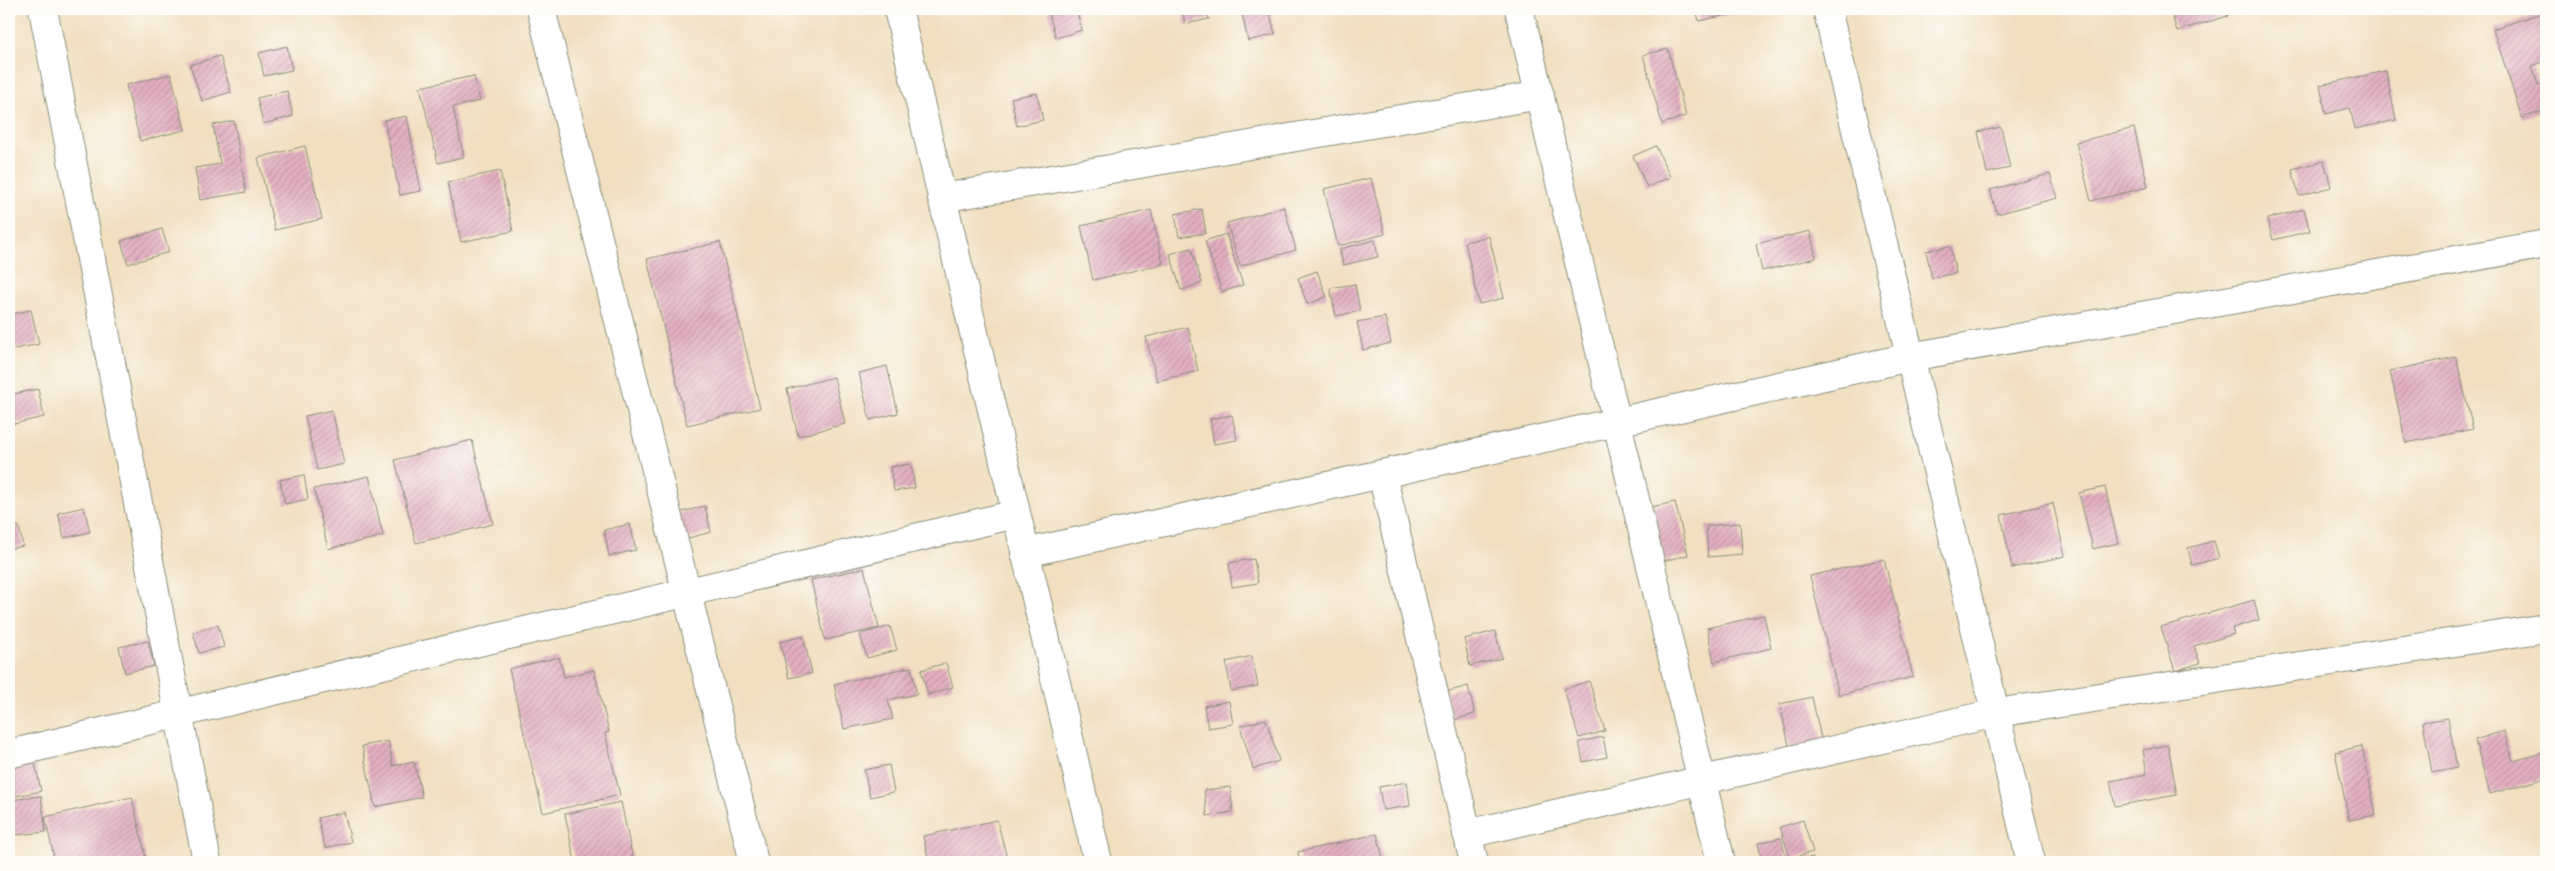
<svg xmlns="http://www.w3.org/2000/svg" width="2555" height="871" viewBox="0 0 2555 871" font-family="Mali,sans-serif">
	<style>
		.building { fill: url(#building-hatch) }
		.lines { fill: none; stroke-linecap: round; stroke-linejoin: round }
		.street-casing { stroke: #888e7a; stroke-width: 30 }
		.street { stroke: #fff; stroke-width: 28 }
	</style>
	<defs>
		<pattern id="building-hatch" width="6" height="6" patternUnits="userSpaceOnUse" patternTransform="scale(1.25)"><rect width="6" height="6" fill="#e4b0c2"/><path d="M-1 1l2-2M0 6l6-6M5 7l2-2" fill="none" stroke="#b8909e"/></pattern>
	</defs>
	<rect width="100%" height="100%" fill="#fdfcf7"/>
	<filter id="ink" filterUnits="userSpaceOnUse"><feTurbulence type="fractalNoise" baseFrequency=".02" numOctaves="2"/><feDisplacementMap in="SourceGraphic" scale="10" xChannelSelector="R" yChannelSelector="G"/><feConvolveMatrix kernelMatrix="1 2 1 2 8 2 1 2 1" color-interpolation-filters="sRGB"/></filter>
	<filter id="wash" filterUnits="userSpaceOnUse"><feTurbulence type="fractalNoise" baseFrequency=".0096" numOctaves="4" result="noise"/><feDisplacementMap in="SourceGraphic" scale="20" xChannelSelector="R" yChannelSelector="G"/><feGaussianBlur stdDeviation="1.12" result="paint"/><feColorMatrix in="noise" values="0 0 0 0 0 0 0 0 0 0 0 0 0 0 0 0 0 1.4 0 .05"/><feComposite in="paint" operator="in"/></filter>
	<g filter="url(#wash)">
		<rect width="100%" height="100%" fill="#f1dfc0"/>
		<g id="blocks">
			<g class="building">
				<polygon points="1056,9 1076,9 1082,30 1056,38 1048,11"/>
				<polygon points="1182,9 1206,9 1209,19 1185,24"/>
				<polygon points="1241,9 1269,9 1275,34 1248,41"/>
				<polygon points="1696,9 1750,9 1750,10 1699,21"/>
				<polygon points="2170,9 2226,9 2228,16 2177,31"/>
				<polygon points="2542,13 2546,25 2546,61 2532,66 2538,85 2546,83 2546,110 2522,118 2493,29"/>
				<polygon points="287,46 292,70 264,76 259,53"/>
				<polygon points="1668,49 1686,116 1662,124 1643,55"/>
				<polygon points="220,56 231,92 202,101 190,65"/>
				<polygon points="2386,71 2396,120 2355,129 2350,108 2326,114 2320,85"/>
				<polygon points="171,74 185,130 140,141 126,85"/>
				<polygon points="474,76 480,101 453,107 464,157 438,163 420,87"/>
				<polygon points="287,91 293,116 263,124 257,98"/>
				<polygon points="1037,93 1043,120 1017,126 1011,98"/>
				<polygon points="407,116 421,191 400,195 384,120"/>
				<polygon points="234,121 246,192 200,200 195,168 220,164 213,125"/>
				<polygon points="2001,127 2010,168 1987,173 1978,132"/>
				<polygon points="2134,128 2148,187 2091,201 2076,142"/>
				<polygon points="305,146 322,219 275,230 258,158"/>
				<polygon points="1656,146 1670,177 1647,187 1633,156"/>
				<polygon points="2324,161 2331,187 2299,196 2292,169"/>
				<polygon points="500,171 513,231 461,242 448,182"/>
				<polygon points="2050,174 2057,198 1997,214 1990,190"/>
				<polygon points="1371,178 1385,234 1338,246 1324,189"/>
				<polygon points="1284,207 1296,250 1240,266 1227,223"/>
				<polygon points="1202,209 1206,233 1179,237 1175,214"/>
				<polygon points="2304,209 2310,231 2273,240 2267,219"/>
				<polygon points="1151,210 1163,264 1093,280 1081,226"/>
				<polygon points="162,229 169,252 128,264 121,241"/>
				<polygon points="1810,231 1816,258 1762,271 1756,244"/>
				<polygon points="1226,234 1243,285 1222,292 1205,241"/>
				<polygon points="1489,236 1504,298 1479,304 1465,242"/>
				<polygon points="1375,240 1378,257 1343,265 1340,249"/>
				<polygon points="720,242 760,408 687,425 647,259"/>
				<polygon points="1950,246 1956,273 1932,278 1926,251"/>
				<polygon points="1191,248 1202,283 1181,290 1170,254"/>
				<polygon points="1317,271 1327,297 1307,304 1298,278"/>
				<polygon points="1355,284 1360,311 1336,316 1330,288"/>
				<polygon points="31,310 39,344 9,350 9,315"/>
				<polygon points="1385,317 1391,343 1363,350 1357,322"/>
				<polygon points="1188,327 1198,371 1157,381 1146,337"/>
				<polygon points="2456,357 2473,429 2406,443 2390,371"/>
				<polygon points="887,366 898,413 870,420 859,373"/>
				<polygon points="834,377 845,424 798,436 787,389"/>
				<polygon points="38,389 44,417 9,425 9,395"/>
				<polygon points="332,410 344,464 317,470 305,416"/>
				<polygon points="1232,415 1237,440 1214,444 1210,419"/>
				<polygon points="472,440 493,524 416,543 395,460"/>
				<polygon points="911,464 915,488 894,491 890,467"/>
				<polygon points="304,475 308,499 285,504 280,480"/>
				<polygon points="369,476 383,536 328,549 314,489"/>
				<polygon points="2105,487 2118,543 2093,549 2079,493"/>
				<polygon points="1675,502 1688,555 1659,562 1647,508"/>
				<polygon points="2053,503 2065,556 2012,568 2001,515"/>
				<polygon points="705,506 711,532 685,539 678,513"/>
				<polygon points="84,507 90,532 64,538 58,513"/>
				<polygon points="1740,523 1742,554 1708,557 1706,526"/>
				<polygon points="630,524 636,550 609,556 604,530"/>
				<polygon points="19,526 23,546 9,549 9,528"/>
				<polygon points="2214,541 2219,558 2192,565 2188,548"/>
				<polygon points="1254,559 1258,583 1232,587 1229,563"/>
				<polygon points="1884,559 1913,677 1839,695 1810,576"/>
				<polygon points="864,568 879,628 825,640 811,580"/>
				<polygon points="2254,600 2259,620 2232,628 2234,634 2194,646 2200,663 2175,671 2161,627"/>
				<polygon points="1764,615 1771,648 1714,662 1707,628"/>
				<polygon points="218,625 224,647 199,653 193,632"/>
				<polygon points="890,626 897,650 867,658 860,634"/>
				<polygon points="1495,631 1502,658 1470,666 1464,639"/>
				<polygon points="803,636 812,673 789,678 780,642"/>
				<polygon points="148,641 154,666 125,673 119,647"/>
				<polygon points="1252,656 1258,686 1231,691 1226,662"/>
				<polygon points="559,657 564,677 594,670 609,732 605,733 620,795 543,813 509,669"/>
				<polygon points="946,663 953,687 928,695 921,670"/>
				<polygon points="911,667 917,694 888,700 893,719 844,729 834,684"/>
				<polygon points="1589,681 1605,731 1579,738 1564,689"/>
				<polygon points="1468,686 1475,714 1453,720 1446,692"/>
				<polygon points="1812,697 1822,743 1790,750 1780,704"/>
				<polygon points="1229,701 1233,724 1208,728 1204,706"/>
				<polygon points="2448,718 2457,768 2432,773 2423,722"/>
				<polygon points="1266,719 1279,761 1253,769 1240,726"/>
				<polygon points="2504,731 2513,761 2546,752 2546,778 2490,794 2475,740"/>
				<polygon points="1603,737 1607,757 1583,762 1579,742"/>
				<polygon points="388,741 393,766 414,762 422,797 375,807 362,746"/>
				<polygon points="2168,745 2177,795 2115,806 2110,781 2147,774 2143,750"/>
				<polygon points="2362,746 2376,815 2349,820 2335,752"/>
				<polygon points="34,758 41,791 11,797 9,763"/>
				<polygon points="889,765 894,792 870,797 864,770"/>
				<polygon points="1407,782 1410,806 1383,810 1379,787"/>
				<polygon points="1230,787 1233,812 1207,816 1204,790"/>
				<polygon points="41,796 46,832 15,835 11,800"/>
				<polygon points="132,797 147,862 55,862 45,817"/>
				<polygon points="621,802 633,860 621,862 575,862 565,814"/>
				<polygon points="344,812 351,842 325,848 318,818"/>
				<polygon points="997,820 1008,862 959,862 959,860 929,862 923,836"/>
				<polygon points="1803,820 1813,852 1790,858 1780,827"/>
				<polygon points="1377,834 1384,862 1300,862 1298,852"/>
				<polygon points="1781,838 1787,862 1762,862 1758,843"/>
				<polygon points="1813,857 1815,862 1792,862 1792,861"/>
			</g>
		</g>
	</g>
	<g filter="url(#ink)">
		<use href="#blocks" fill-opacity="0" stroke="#888e7a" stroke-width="1"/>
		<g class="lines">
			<defs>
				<g id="street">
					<polyline points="43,9 207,862"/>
					<polyline points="541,9 754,862"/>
					<polyline points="898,9 1098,862"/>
					<polyline points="1519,9 1721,862"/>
					<polyline points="1827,9 2031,862"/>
					<polyline points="942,198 1540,95"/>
					<polyline points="1382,474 1474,862"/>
					<polyline points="1025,553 1910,357 2546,244"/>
					<polyline points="9,754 1016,514"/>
					<polyline points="1467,834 1996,713 2546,628"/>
				</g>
			</defs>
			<use href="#street" class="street-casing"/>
			<use href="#street" class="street"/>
		</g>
	</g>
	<rect width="2555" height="871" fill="none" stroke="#fdfcf7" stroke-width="30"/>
</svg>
